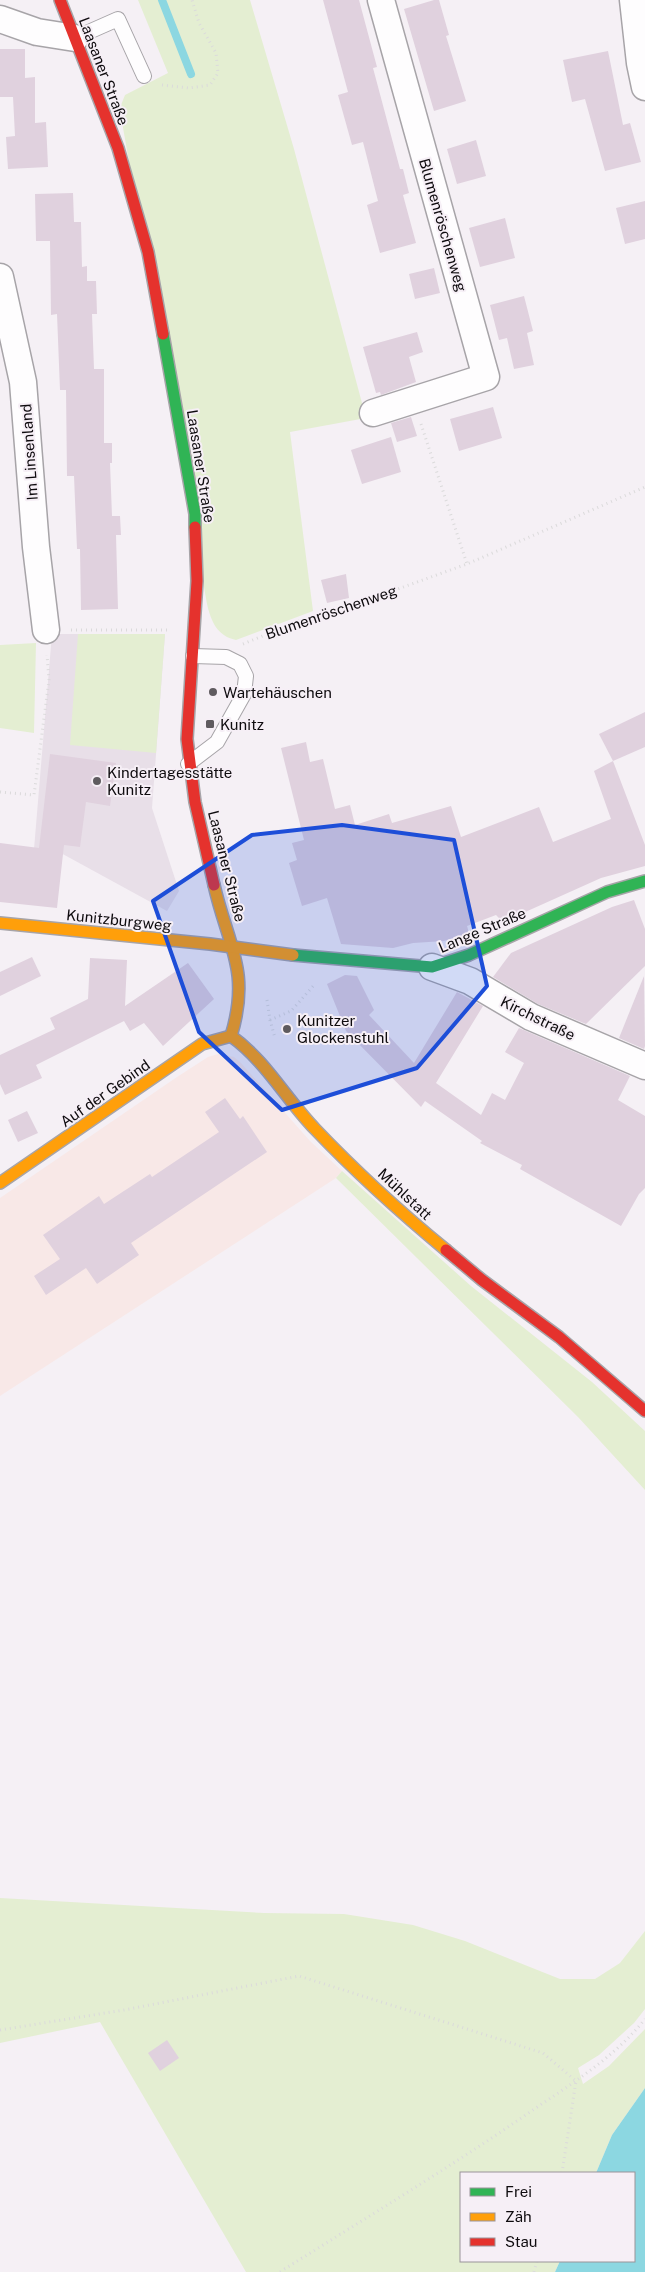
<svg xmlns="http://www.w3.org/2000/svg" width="645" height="2272" viewBox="0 0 645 2272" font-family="'Public Sans',sans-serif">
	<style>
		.built { fill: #e8dfe8 }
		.industrial { fill: #f8e8e7 }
		.green { fill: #e4eed2 }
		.water { fill: #8cd7e1 }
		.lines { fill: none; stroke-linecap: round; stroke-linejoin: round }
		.stream { stroke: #8cd7e1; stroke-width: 8 }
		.building { fill: #e0d1de }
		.lane-casing { stroke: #a7a4a8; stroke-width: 16 }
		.street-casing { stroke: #a7a4a8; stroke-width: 29 }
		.fast-casing { stroke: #a7a4a8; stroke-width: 14 }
		.slow-casing { stroke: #a7a4a8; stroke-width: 14 }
		.jam-casing { stroke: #a7a4a8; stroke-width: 14 }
		.path { stroke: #dbdadb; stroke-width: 3; stroke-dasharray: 1 4; stroke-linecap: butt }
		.lane { stroke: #fefdfe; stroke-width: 14 }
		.street { stroke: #fefdfe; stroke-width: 26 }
		.fast { stroke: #30b455; stroke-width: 11 }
		.slow { stroke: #ff9f0a; stroke-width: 11 }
		.jam { stroke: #e5322d; stroke-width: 11 }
		.marked { fill: #1d4ed8; fill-opacity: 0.2; stroke: #1d4ed8; stroke-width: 4; stroke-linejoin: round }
		.poi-dot { fill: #5f5b5f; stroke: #f6eff6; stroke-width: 2 }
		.labels { text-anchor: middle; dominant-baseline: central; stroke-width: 4; stroke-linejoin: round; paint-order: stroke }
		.street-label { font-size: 15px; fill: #0e0b0e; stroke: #f6eff6 }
		.poi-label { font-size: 15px; fill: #0e0b0e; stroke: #f6eff6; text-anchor: start }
	</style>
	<rect width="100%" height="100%" fill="#f5f0f5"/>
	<polygon class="built" points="52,634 165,634 152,808 179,891 167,911 59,852 34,849"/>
	<polygon class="industrial" points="218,1054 234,1057 241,1063 310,1141 342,1171 336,1178 0,1396 0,1198 177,1077 208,1057"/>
	<g class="green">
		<path d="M138,0h112l44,149 72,269 -76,14 23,179 -77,29c-19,-4 -25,-19 -29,-36l-85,-482 -1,-17 4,-10 43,-22z"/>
		<polygon points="78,634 165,634 156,753 70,745"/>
		<polygon points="36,643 34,733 0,728 0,645"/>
		<polygon points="342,1171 471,1286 592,1382 645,1431 645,1490 578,1417 336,1178"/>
		<polygon points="0,1898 264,1913 344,1914 413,1925 465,1941 560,1979 595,1979 620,1963 645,1931 645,2009 634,2023 599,2055 578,2068 583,2084 609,2066 645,2029 645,2088 612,2135 596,2173 461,2173 461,2261 560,2261 555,2272 246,2272 100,2022 0,2043"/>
	</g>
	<polygon class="water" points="645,2088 645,2272 555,2272 560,2261 634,2261 634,2173 596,2173 612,2135"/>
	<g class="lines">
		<polyline class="stream" points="162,0 191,74"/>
	</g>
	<g class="building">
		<polygon points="323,0 359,0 377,67 373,68 400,169 403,169 409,193 403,195 416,243 380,253 367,205 378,201 363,142 352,145 338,95 348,92"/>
		<polygon points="434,0 439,0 449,35 446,36 466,101 434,111 404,9"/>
		<polygon points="0,49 25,49 25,78 35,77 35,123 46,122 48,167 8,169 6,137 15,136 13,97 0,97"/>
		<polygon points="608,51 623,125 630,123 641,162 605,171 585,99 572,102 563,60"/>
		<polygon points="476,140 486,176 457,184 447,149"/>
		<polygon points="73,193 74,222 81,222 82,267 87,266 87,281 96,281 97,314 92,314 94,369 104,369 104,443 112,443 112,463 110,463 112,516 120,516 121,535 116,535 118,609 81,610 80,549 77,549 74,476 67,476 66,390 60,390 57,314 51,315 50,241 36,241 35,194"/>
		<polygon points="645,201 645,239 625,244 616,208"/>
		<polygon points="505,218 515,258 480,267 469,228"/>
		<polygon points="434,268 440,293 415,299 409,274"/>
		<polygon points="524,296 533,331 527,333 534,365 514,369 507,338 499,340 490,305"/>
		<polygon points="417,332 423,352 409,357 416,382 381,395 380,392 376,393 363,347"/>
		<polygon points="493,407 502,438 459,451 450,419"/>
		<polygon points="411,417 417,436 397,442 391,423"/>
		<polygon points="391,437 401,472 362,484 351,450"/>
		<polygon points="346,574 349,598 327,603 321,580"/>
		<polygon points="645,712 645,747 613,761 599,734"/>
		<polygon points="306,742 310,762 323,759 335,809 350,805 355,825 389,814 392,823 451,806 461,837 539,807 553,842 611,819 594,771 613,761 645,845 645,866 601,878 503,922 496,915 467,926 469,933 444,941 413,943 393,948 341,944 327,898 302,906 289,863 297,860 292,843 304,840 281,748"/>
		<polygon points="50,754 116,763 110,806 86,802 80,847 64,845 57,908 0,902 0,843 39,848"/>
		<polygon points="634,900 645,929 645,966 586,1024 538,1004 493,977 511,953 612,907"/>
		<polygon points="32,957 41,976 0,996 0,972"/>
		<polygon points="90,958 127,960 125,1006 188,963 214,999 163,1046 144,1023 130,1031 124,1021 36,1065 42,1078 5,1095 0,1084 0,1055 55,1029 50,1018 88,999"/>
		<polygon points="345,975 357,976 374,1010 369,1015 414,1063 457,992 483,1006 436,1083 481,1115 492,1093 505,1100 524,1063 505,1052 519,1028 630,1076 618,1100 645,1116 645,1188 639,1194 621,1226 520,1169 522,1165 480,1143 482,1141 425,1101 421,1107 346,1031 327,984"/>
		<polygon points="644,976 645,1046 644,1049 619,1038"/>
		<polygon points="225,1098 240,1119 243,1116 267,1152 131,1243 139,1255 97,1284 86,1268 46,1295 34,1276 60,1259 43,1235 99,1196 104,1204 150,1174 152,1177 219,1132 205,1112"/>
		<polygon points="27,1111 38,1133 18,1142 8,1120"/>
		<polygon points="167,2040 179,2058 160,2071 148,2053"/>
	</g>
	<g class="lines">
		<defs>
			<g id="lane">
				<polyline points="75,38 118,19 144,76"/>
				<polyline points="188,764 217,742 244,694 246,676 240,664 226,657 193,656"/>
			</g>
			<g id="street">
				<polyline points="633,0 640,63 645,87"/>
				<polyline points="0,19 37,32 75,38"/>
				<polyline points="0,277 23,382 36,547 46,630"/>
				<polyline points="373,413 486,377 381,0"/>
				<polyline points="432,967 470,981 531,1017 645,1066"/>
			</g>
			<g id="fast">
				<polyline points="163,334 195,514 195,527"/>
				<polyline points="293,955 432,967 469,955 607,892 645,881"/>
			</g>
			<g id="slow">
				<path d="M214,885c14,61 37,86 17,151"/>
				<polyline points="0,923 210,944 293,955"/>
				<path d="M231,1036c34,24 55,63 84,93 41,43 85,83 131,121"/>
				<polyline points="0,1183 202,1044 231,1036"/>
			</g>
			<g id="jam">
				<polyline points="60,0 118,148 148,252 163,334"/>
				<polyline points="195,527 197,581 187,739 195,802 214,885"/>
				<polyline points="446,1250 482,1280 559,1337 645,1411"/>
			</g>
		</defs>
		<use href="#lane" class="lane-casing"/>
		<use href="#street" class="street-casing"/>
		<use href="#fast" class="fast-casing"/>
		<use href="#slow" class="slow-casing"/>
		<use href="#jam" class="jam-casing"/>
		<g class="path">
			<polyline points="162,85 189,88 210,85 218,73 216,53 199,23 192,0"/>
			<polyline points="421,424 467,564"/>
			<polyline points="71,630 168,630"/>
			<polyline points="243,644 299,621 337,611 467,564 645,487"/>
			<polyline points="0,792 34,795 49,680 47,655"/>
			<polyline points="267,1000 270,1020 275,1038"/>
			<polyline points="270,1020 291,1011 315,984"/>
			<polyline points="0,2030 124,2010 299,1976 543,2053 576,2081 562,2173"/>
			<path d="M280,2272c84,-53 169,-104 250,-160 41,-28 84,-54 115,-93"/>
			<polyline points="534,2272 537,2261"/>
		</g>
		<use href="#lane" class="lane"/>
		<use href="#street" class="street"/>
		<use href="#fast" class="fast"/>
		<use href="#slow" class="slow"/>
		<use href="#jam" class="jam"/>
	</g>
	<path class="marked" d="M342,825l112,15 33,146 -70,82 -135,42 -83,-78 -46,-131 99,-66z"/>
	<g class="poi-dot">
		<circle cx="213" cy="692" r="5"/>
		<rect x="205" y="719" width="10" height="10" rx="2.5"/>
		<circle cx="97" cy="781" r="5"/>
		<circle cx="287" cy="1029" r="5"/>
	</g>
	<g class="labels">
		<g class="street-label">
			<text transform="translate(104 71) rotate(69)">Laasaner Straße</text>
			<text transform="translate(443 225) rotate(74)">Blumenröschenweg</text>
			<text transform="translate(29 452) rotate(-94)">Im Linsenland</text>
			<text transform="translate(201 466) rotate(81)">Laasaner Straße</text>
			<text transform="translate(331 612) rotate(-19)">Blumenröschenweg</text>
			<text transform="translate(227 866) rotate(76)">Laasaner Straße</text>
			<text transform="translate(119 920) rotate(6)">Kunitzburgweg</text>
			<text transform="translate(482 930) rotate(-23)">Lange Straße</text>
			<text transform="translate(538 1018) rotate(26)">Kirchstraße</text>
			<text transform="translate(105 1093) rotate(-35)">Auf der Gebind</text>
			<text transform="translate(405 1194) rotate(43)">Mühlstatt</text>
		</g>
		<g class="poi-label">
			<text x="223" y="692">Wartehäuschen</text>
			<text x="220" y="724">Kunitz</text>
			<text x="107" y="772">Kindertagesstätte<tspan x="107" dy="17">Kunitz</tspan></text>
			<text x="297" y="1020">Kunitzer<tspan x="297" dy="17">Glockenstuhl</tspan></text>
		</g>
	</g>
	<rect x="460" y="2172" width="175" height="90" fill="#f6eff6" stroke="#999499"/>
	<rect x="470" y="2188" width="25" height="8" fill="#30b455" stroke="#999499"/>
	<text x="505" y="2197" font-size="15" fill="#0e0b0e">Frei</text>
	<rect x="470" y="2213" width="25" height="8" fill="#ff9f0a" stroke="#999499"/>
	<text x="505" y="2222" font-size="15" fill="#0e0b0e">Zäh</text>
	<rect x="470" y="2238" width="25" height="8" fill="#e5322d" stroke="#999499"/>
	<text x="505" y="2247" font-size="15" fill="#0e0b0e">Stau</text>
</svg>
